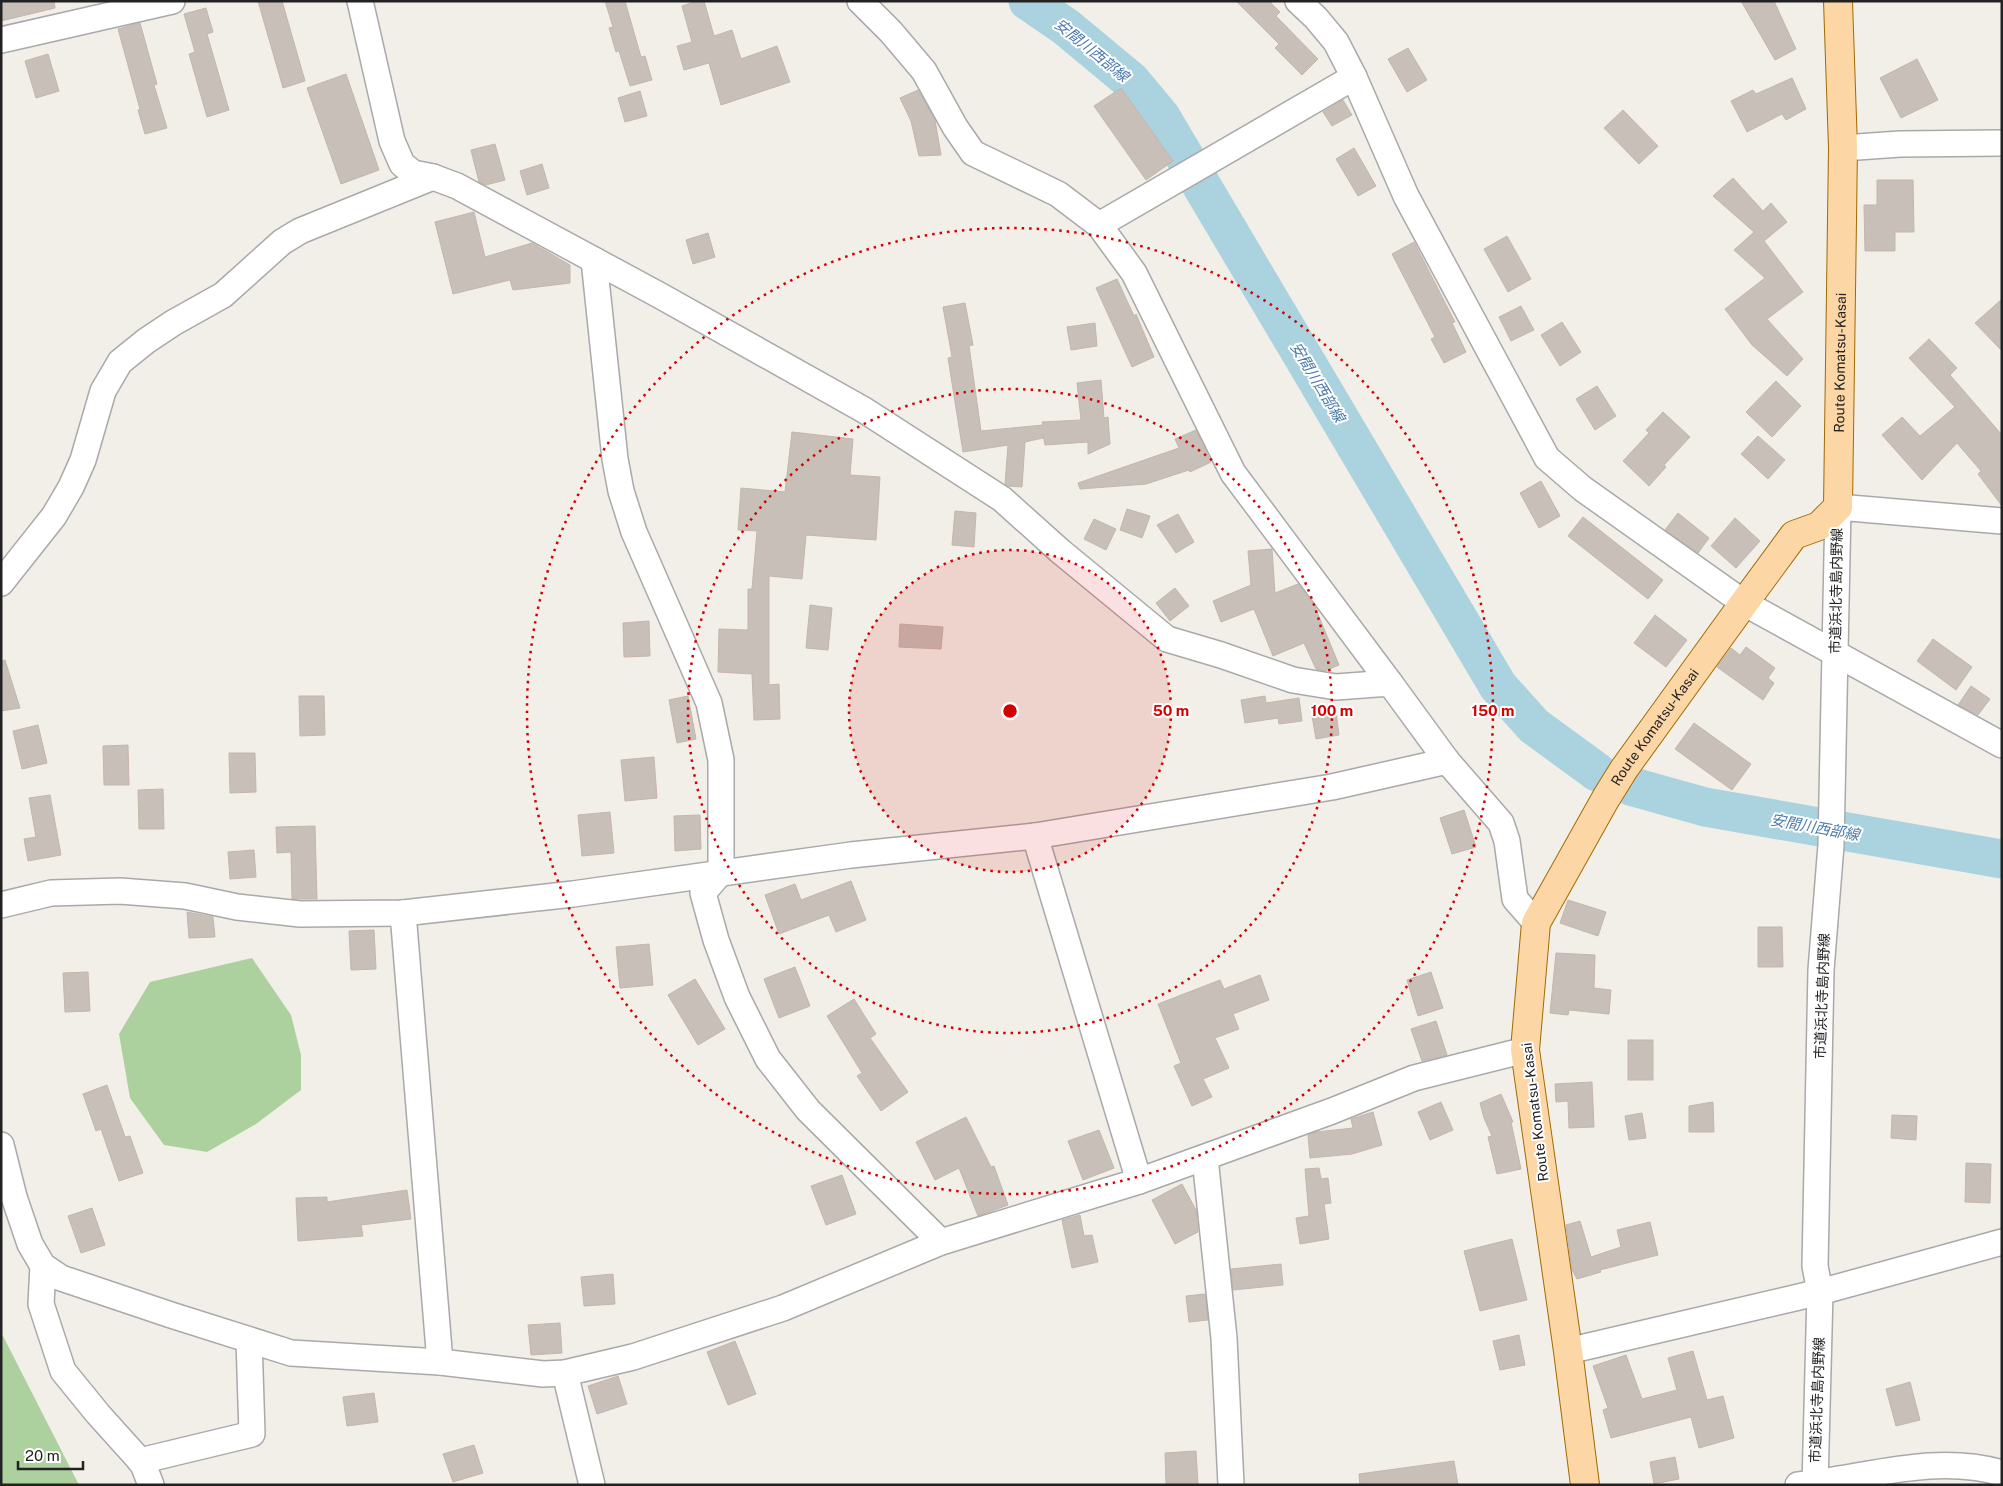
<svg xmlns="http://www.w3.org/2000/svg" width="2003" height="1486" viewBox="0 0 2003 1486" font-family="'Public Sans','Noto Sans JP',sans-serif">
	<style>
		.forest { fill: #add19e }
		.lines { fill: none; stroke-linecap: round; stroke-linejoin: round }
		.river { stroke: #aad3df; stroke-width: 39 }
		.building { fill: #c7bfb8; stroke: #c4b6ab }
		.minor-casing { stroke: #a9a9a9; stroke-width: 28 }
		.major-casing { stroke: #a06b00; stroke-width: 30 }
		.minor { stroke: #fff; stroke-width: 25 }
		.major { stroke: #fcd6a4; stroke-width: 28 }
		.ring { fill: none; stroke: #d40000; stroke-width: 2.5; stroke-dasharray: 2.5 5 }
		.labels { text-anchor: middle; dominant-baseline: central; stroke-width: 4; stroke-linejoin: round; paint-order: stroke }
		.street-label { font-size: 14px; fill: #222; stroke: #fff }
		.water-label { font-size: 15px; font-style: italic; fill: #4a7aab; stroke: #fff }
		.centre { fill: #d40000; stroke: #fff; stroke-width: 2.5 }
		.ring-label { font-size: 15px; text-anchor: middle; font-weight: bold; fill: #d40000; stroke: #fff; stroke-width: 4; stroke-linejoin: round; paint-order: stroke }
	</style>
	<rect width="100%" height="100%" fill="#f2efe9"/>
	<g class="forest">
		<polygon points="252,958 291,1015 301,1055 301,1090 256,1124 207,1152 164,1145 130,1098 119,1034 150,982"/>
		<polygon points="1,1334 3,1336 79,1485 1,1485"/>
	</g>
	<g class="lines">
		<g class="river">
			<polyline points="1028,1 1066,27 1131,81 1161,117 1498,686 1534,726 1597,772"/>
			<polyline points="1630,786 1705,807 2002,859"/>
		</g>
	</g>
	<g class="building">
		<polygon points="1,1 54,1 55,8 1,21"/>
		<polygon points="258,1 282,1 305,81 283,88"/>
		<polygon points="605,1 625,1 641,57 645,56 652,80 630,86 619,51 616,52 609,28 613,27"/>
		<polygon points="697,1 704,1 714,36 732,30 741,59 777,46 790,82 721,105 709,63 684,70 677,46 692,42 682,6"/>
		<polygon points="1236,1 1269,1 1280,12 1276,16 1318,59 1302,75 1275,48 1279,44"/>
		<polygon points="1741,1 1774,1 1796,49 1775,60"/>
		<polygon points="206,8 213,32 207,34 229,110 207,117 189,54 195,52 184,14"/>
		<polygon points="140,23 157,84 154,85 167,128 145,134 138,110 140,109 118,29"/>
		<polygon points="1408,48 1427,80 1407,92 1388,59"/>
		<polygon points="48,54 59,91 36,98 25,61"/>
		<polygon points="1917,59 1938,100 1901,118 1880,78"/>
		<polygon points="346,74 379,170 341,184 307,88"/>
		<polygon points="1792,78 1806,109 1786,120 1782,114 1747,132 1731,101 1753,90 1756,94"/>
		<polygon points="1121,88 1173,161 1146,180 1094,106"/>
		<polygon points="918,90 935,120 941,155 919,156 911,121 900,98"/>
		<polygon points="640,91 647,116 625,122 618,98"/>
		<polygon points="1343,100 1352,115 1332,126 1323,112"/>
		<polygon points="1623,110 1658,146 1639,164 1604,128"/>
		<polygon points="495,144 505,180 486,185 479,182 471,150"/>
		<polygon points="1354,148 1376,186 1358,196 1336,159"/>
		<polygon points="542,164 549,188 527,195 520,171"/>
		<polygon points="1733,178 1763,211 1771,203 1787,222 1764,241 1803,292 1767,319 1803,359 1787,376 1752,345 1725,309 1765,278 1734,250 1754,232 1713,196"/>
		<polygon points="1877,180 1913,180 1914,232 1895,232 1895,251 1865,251 1864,205 1877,205"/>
		<polygon points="474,212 485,257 532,243 570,265 570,283 513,290 510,280 453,294 435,222"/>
		<polygon points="708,233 715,257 693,264 686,240"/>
		<polygon points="1507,236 1531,279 1508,292 1484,249"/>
		<polygon points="1414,242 1455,322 1452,323 1466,352 1444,363 1431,339 1435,337 1392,254"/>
		<polygon points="1117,279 1134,316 1136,314 1154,357 1132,367 1096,288"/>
		<polygon points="2002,299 2002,351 1975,323"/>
		<polygon points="965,303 973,345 969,346 981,431 1043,425 1042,422 1081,420 1077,383 1101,380 1104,418 1108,417 1110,444 1088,454 1088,442 1045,445 1043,435 1043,438 1025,442 1022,487 1008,486 1005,484 1008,445 963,452 948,358 952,357 943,307"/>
		<polygon points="1521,306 1534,330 1511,341 1499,317"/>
		<polygon points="1562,322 1581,352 1560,366 1541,335"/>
		<polygon points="1095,323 1097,346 1071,350 1067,327"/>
		<polygon points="1929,339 1957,368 1950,375 2002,435 2002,506 1978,474 1981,471 1957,443 1922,480 1882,435 1902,417 1920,436 1955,407 1909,358"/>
		<polygon points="1776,381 1801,406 1772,437 1746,412"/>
		<polygon points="1597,386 1616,416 1595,430 1576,399"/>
		<polygon points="1663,412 1690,437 1664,465 1666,467 1649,486 1623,461 1649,433 1646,430"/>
		<polygon points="1196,430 1211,462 1190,472 1189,470 1146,484 1080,489 1078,483 1179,448 1175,439"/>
		<polygon points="792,432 853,439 850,475 880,477 876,540 806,535 802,579 769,576 769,685 779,684 780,719 754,720 752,674 718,672 719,629 748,630 748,589 752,589 757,531 738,530 741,488 785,492"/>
		<polygon points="1758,436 1785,460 1768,479 1741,454"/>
		<polygon points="1541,481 1560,516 1539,528 1520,493"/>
		<polygon points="1127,509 1150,516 1142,538 1120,530"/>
		<polygon points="955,511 976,513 974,547 952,545"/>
		<polygon points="1678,513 1709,538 1698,553 1665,530"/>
		<polygon points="1178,514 1194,542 1176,553 1157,525"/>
		<polygon points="1583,517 1663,580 1648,599 1568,536"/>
		<polygon points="1735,518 1760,541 1736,568 1711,546"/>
		<polygon points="1094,519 1116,529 1106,550 1084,539"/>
		<polygon points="1272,549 1275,593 1298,584 1315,607 1339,665 1325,671 1316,669 1304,643 1273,656 1254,609 1221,622 1213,601 1251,585 1248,551"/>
		<polygon points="1175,588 1189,606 1170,621 1156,603"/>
		<polygon points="810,605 832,608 828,650 806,648"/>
		<polygon points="1655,615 1687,640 1666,667 1634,643"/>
		<polygon points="649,621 650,656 624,657 623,623"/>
		<polygon points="900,624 943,627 941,649 899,647"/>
		<polygon points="1933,639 1972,667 1956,690 1917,661"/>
		<polygon points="1746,647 1775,668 1768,678 1774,683 1763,700 1717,667 1731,648 1740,655"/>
		<polygon points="5,660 20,708 1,711 1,661"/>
		<polygon points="1971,686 1990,699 1978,715 1958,705"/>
		<polygon points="299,696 324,696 325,735 300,736"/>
		<polygon points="688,696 696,739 677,743 669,700"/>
		<polygon points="1265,696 1266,703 1299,698 1302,721 1279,724 1278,718 1245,723 1241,700"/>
		<polygon points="1336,712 1339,735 1316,739 1312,716"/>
		<polygon points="1694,723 1751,764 1732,790 1675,749"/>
		<polygon points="38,725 47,763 22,769 13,731"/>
		<polygon points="128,745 129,785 104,785 103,746"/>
		<polygon points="229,753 255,753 256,792 230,793"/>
		<polygon points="654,757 657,798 625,801 621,760"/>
		<polygon points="163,789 164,829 139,829 138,790"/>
		<polygon points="50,795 61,855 28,861 24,839 36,837 29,798"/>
		<polygon points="1464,810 1476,847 1452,854 1440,818"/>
		<polygon points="610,812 614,853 582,856 578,815"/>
		<polygon points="700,815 701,849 675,851 674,816"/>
		<polygon points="315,826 317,899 292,899 291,852 277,853 276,827"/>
		<polygon points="254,850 256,877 230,879 228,852"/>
		<polygon points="851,881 866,920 836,932 829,915 779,934 765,895 795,884 801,900"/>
		<polygon points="1568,900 1606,912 1598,936 1560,923"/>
		<polygon points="187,912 213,917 215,937 189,938"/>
		<polygon points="1758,927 1782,927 1783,967 1758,967"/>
		<polygon points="374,930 376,969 351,970 349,931"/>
		<polygon points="649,944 653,985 620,988 616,947"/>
		<polygon points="1556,953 1595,955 1594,988 1611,990 1609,1014 1569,1010 1568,1015 1550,1013"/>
		<polygon points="795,967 810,1006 779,1018 764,979"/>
		<polygon points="88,972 90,1011 65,1012 63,973"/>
		<polygon points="1431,972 1443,1008 1418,1016 1407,980"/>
		<polygon points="1260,975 1269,1000 1233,1014 1239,1029 1215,1038 1229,1068 1203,1079 1212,1097 1192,1106 1174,1066 1181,1063 1158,1004 1220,980 1224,989"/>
		<polygon points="695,979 725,1029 698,1045 668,995"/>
		<polygon points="854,999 876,1034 870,1038 908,1092 881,1111 857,1076 862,1073 827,1016"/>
		<polygon points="1436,1021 1447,1055 1422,1061 1411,1029"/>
		<rect x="1628" y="1040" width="25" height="40"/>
		<polygon points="1592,1082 1594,1127 1569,1128 1568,1101 1556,1102 1555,1084"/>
		<polygon points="107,1085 125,1137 130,1136 143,1173 119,1181 101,1129 96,1131 83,1094"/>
		<polygon points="1501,1094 1513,1122 1511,1122 1521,1169 1497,1174 1488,1137 1492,1136 1484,1118 1480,1103"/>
		<polygon points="1441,1102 1453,1130 1430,1140 1418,1112"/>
		<polygon points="1713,1102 1714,1132 1689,1132 1689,1106"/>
		<polygon points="1373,1112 1382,1145 1352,1154 1310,1158 1308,1135 1316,1132 1353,1128 1351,1119"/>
		<polygon points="1642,1113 1646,1138 1629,1140 1625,1116"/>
		<polygon points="1892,1115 1917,1116 1916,1140 1891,1138"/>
		<polygon points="966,1117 991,1167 994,1166 1008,1205 978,1216 959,1168 935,1180 916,1142"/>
		<polygon points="1099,1130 1114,1168 1083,1180 1068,1141"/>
		<polygon points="1966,1163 1991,1164 1990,1203 1965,1202"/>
		<polygon points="1319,1168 1321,1179 1328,1178 1331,1203 1324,1204 1329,1239 1300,1244 1296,1218 1309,1216 1305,1169"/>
		<polygon points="842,1175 856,1214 826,1225 811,1186"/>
		<polygon points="1182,1184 1196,1210 1198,1232 1175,1244 1152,1200"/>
		<polygon points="407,1190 411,1219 361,1225 363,1236 298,1241 296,1198 327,1197 327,1202"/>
		<polygon points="92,1208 105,1245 81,1253 68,1216"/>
		<polygon points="1080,1215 1084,1236 1092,1235 1098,1262 1072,1268 1062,1220"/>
		<polygon points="1580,1221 1591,1257 1621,1247 1617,1230 1650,1222 1658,1255 1600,1270 1601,1272 1577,1279 1572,1270 1566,1225"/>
		<polygon points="1512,1239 1527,1300 1480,1311 1464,1251"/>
		<polygon points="1281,1264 1283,1285 1233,1290 1231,1269"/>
		<polygon points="613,1274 615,1304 584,1306 581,1277"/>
		<polygon points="1205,1294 1208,1320 1189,1322 1186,1296"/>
		<polygon points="560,1323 562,1353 531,1355 528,1325"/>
		<polygon points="1519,1335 1525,1365 1500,1370 1493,1341"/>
		<polygon points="735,1341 756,1394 728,1405 707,1352"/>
		<polygon points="1693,1351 1707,1400 1723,1396 1734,1438 1699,1448 1691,1417 1611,1438 1603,1410 1608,1408 1593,1366 1626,1355 1642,1399 1677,1390 1668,1358"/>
		<polygon points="618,1376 627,1404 597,1414 588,1386"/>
		<polygon points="1910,1382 1920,1420 1896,1426 1886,1389"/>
		<polygon points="374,1393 378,1422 347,1426 343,1397"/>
		<polygon points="474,1445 483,1473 453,1482 443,1454"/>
		<polygon points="1196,1451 1198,1485 1166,1485 1165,1453"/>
		<polygon points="1675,1457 1679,1479 1654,1484 1650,1462"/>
		<polygon points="1454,1461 1458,1485 1360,1485 1359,1474"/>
	</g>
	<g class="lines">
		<defs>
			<g id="minor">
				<polyline points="360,1 392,141 402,164 413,173 433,177 457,186 520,220 659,295 864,410 1002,499 1060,551 1167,639 1221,655 1293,680 1336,687 1390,683 1447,761"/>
				<polyline points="860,1 891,32 924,71 955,127 973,153 1058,194 1099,225 1134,273 1233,473 1390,683"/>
				<polyline points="1298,1 1316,18 1336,42 1354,77 1406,196 1547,458 1583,489 1744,603 2002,745"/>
				<polyline points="1,40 172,1"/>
				<polyline points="1843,148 1900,144 2002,143"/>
				<polyline points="1099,225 1354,77"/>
				<polyline points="594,260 615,459 621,491 634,532 709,703 721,760 721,872 703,893 716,940 737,997 768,1059 808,1110 941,1242"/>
				<polyline points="1,583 54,516 71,487 83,460 103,391 120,362 146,341 173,323 223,295 282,242 300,231 433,177"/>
				<polyline points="1035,836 1139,1181"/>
				<polyline points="1,905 51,893 120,891 185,896 237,907 300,914 403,913 573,894 851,855 1035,836 1332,787 1447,761 1501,823 1507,841 1515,899 1536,923"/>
				<polyline points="403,913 440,1362"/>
				<polyline points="1,1145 14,1197 30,1244 43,1266 61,1278 171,1315 291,1353 440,1362 543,1374 565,1373 633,1357 783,1308 941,1242 1139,1181 1332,1111 1414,1078 1525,1050"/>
				<polyline points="1205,1158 1224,1338 1231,1485"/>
				<polyline points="43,1266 41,1304 63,1371 98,1414 143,1464 151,1485"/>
				<polyline points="1568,1351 1820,1292 2002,1242"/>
				<polyline points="565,1373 592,1485"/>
				<polyline points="140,1461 252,1434 249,1340"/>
				<path d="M1798,1485c68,-7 137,-32 204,-12"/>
				<polyline points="1815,1485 1820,1292 1815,1266 1821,970 1831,845 1838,507 2002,521"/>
			</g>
			<g id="major">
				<path id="s1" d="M1585,1485l-17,-134 -43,-301 11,-127 70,-125 18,-29 120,-166 50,-68 25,-9 19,-19 5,-359 -5,-147"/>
			</g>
		</defs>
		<use href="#minor" class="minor-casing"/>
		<use href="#major" class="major-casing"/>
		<use href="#minor" class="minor"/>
		<use href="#major" class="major"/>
	</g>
	<circle cx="1010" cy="711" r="161" fill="#d40000" fill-opacity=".12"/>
	<g class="ring">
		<circle cx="1010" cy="711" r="161"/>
		<circle cx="1010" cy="711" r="322"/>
		<circle cx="1010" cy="711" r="483"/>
	</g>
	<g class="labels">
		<g class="street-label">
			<text stroke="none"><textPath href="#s1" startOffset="1231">Route Komatsu-Kasai</textPath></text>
			<text transform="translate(1836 591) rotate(-89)">市道浜北寺島内野線</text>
			<text stroke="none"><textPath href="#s1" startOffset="796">Route Komatsu-Kasai</textPath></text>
			<text transform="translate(1822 996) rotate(-88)">市道浜北寺島内野線</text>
			<text transform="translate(1535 1112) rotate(-97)">Route Komatsu-Kasai</text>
			<text transform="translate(1817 1400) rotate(-88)">市道浜北寺島内野線</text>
		</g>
		<g class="water-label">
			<text transform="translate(1092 50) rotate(39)">安間川西部線</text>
			<text transform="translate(1318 382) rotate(59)">安間川西部線</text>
			<text transform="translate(1815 827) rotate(10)">安間川西部線</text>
		</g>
	</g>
	<circle cx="1010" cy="711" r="8" class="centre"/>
	<g class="ring-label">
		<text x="1171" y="716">50 m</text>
		<text x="1332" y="716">100 m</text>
		<text x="1493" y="716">150 m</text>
	</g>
	<rect width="2003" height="1486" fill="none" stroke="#222222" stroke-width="5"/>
	<path d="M18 1461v8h65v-8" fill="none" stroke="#222222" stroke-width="2.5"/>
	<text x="25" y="1461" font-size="15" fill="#222222" stroke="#ffffff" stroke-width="4" paint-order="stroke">20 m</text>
</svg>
